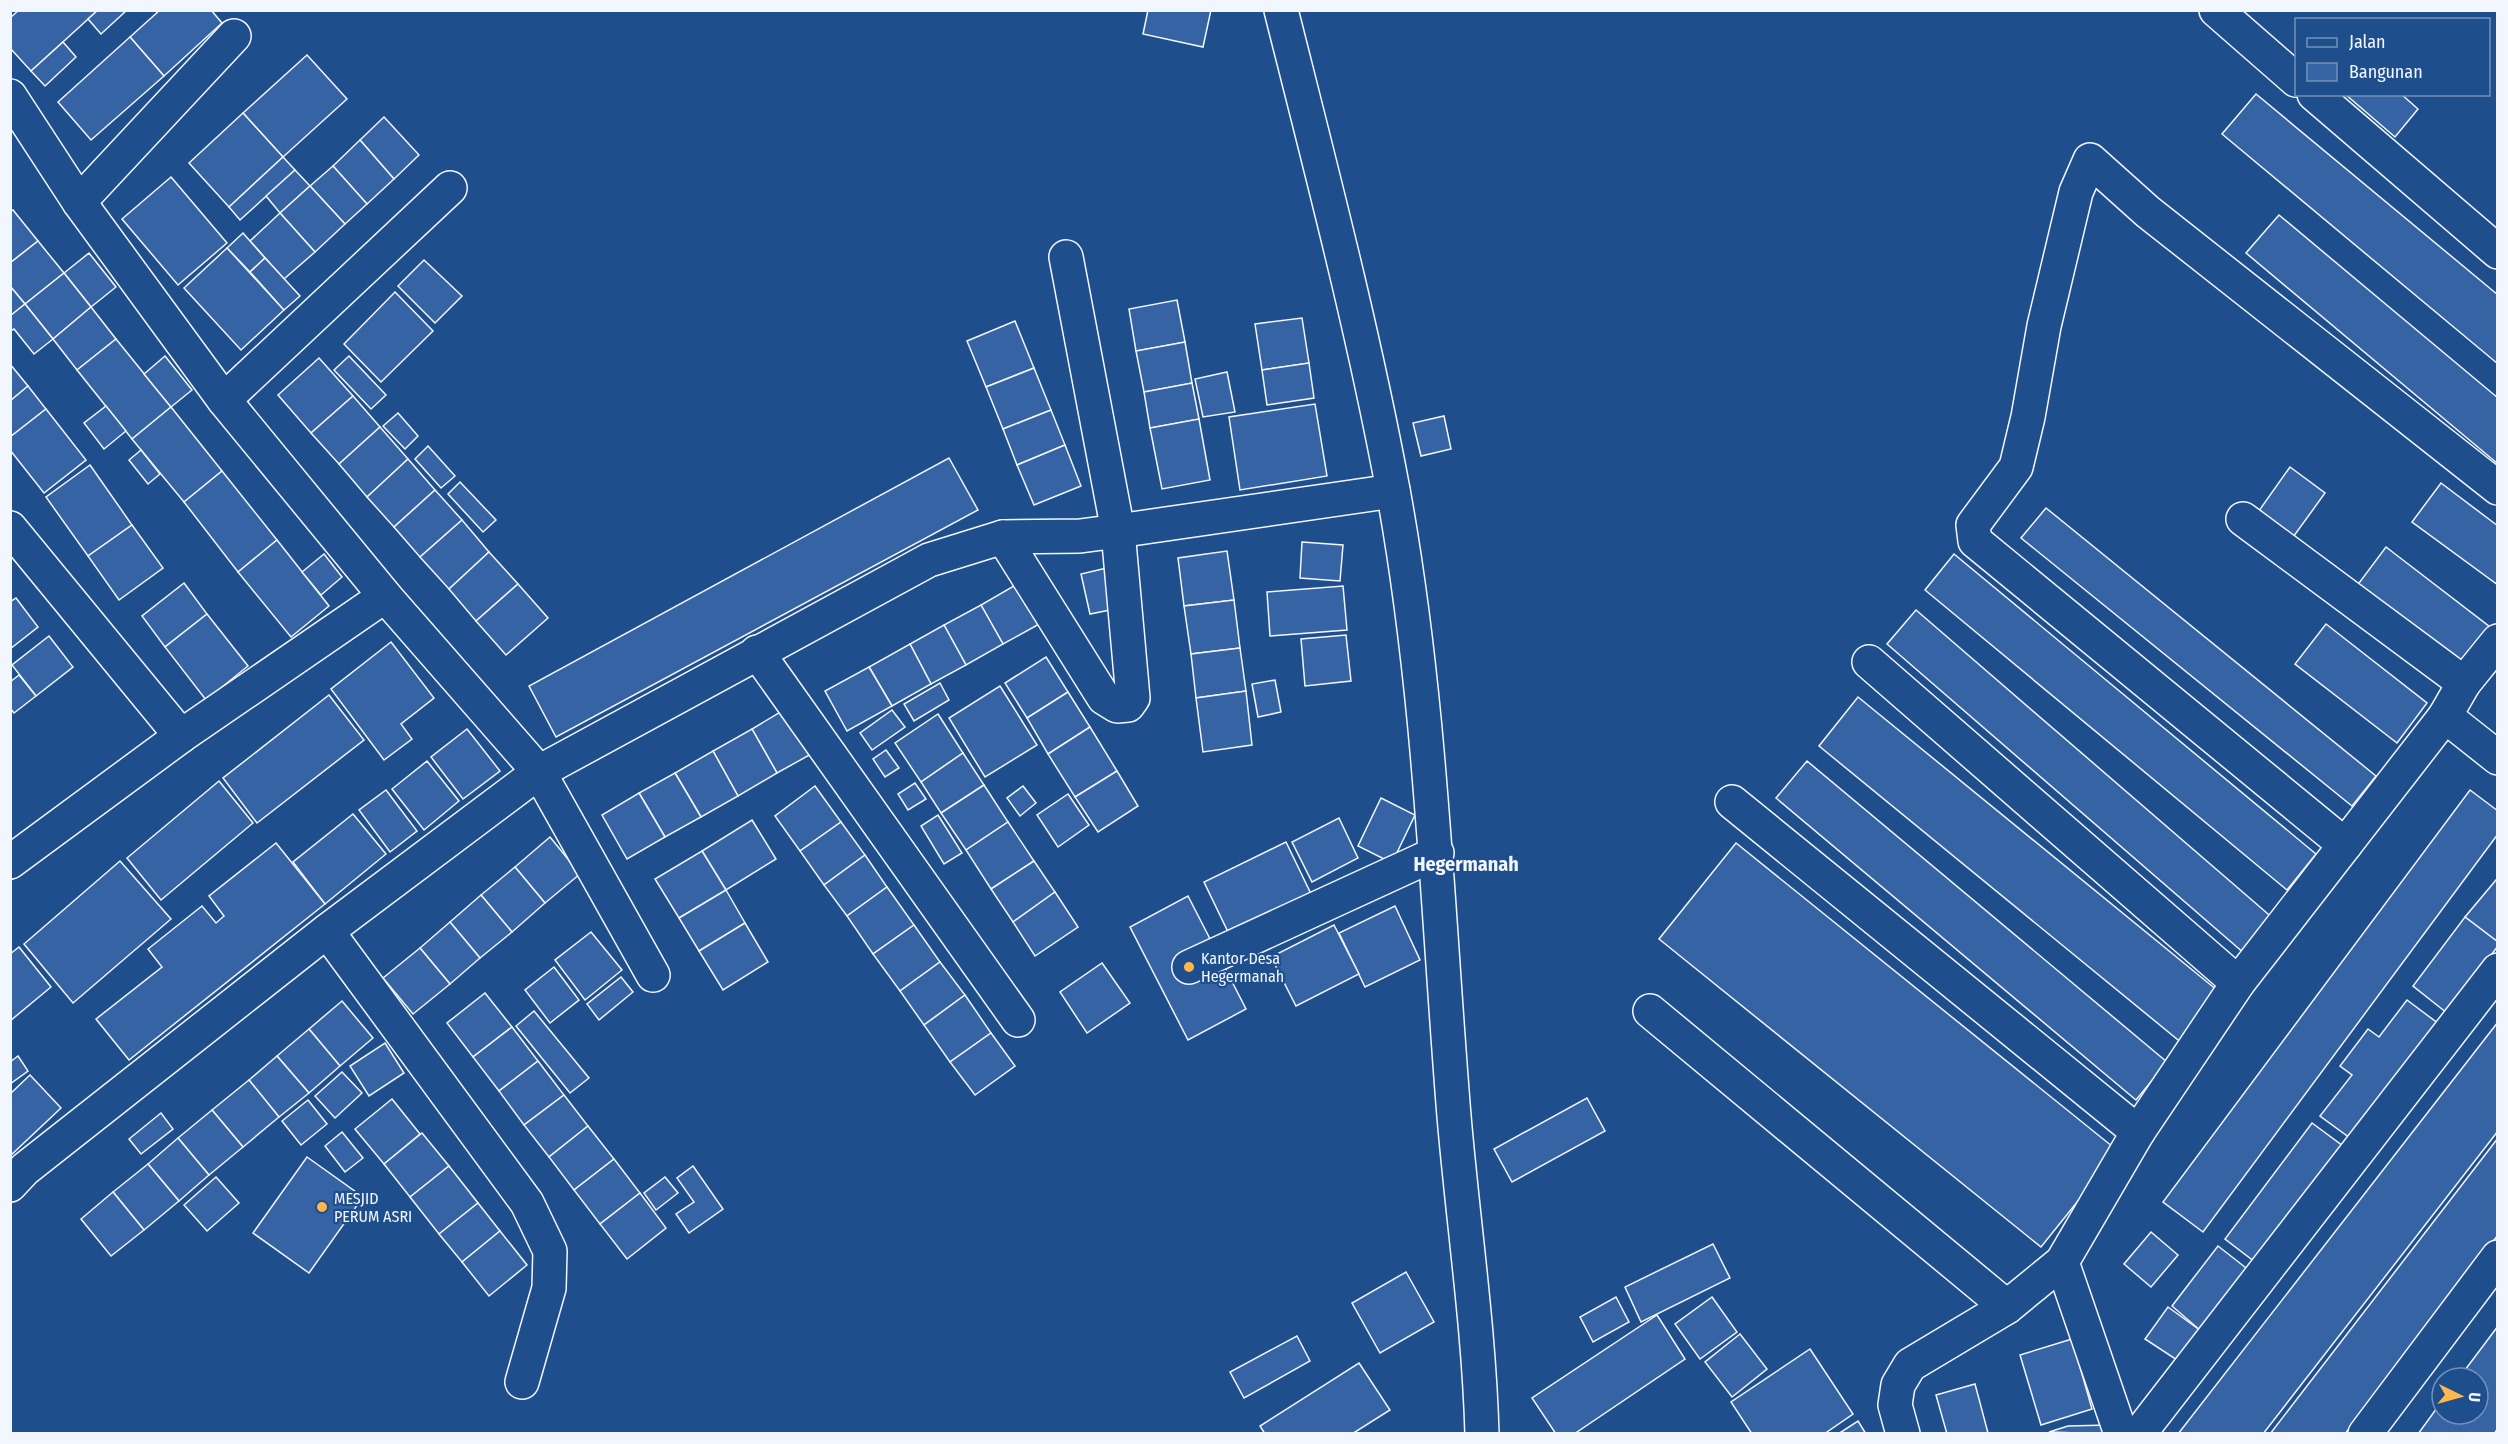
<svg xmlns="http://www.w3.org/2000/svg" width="2508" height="1444" viewBox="0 0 2508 1444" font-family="'Fira Sans Condensed',sans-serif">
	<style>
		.building { fill: #3563a3; stroke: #f2f6ff; stroke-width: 1.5 }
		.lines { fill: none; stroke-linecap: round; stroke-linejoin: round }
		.minor-casing { stroke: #f2f6ff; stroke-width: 36 }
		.minor { stroke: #1f4e8c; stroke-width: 33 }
		.poi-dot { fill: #ffb74d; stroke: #1f4e8c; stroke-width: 2 }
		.labels { text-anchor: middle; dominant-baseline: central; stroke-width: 4.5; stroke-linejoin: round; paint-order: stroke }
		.poi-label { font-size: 16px; fill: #f2f6ff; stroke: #1f4e8c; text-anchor: start }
		.quarter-label { font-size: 20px; font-weight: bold; fill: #f2f6ff; stroke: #1f4e8c }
	</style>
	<rect width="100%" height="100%" fill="#1f4e8c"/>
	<g class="building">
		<polygon points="19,10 98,10 31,71 10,48 10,18"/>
		<polygon points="98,10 127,10 101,34 88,19"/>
		<polygon points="160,10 211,10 222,23 164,76 130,37"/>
		<polygon points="1148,10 1211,10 1203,47 1143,34"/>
		<polygon points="130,37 164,76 91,140 58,102"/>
		<polygon points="63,42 76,57 45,86 31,71"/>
		<polygon points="307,55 347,99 283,157 243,113"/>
		<polygon points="2256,94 2498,295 2498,364 2222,134"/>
		<polygon points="2345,94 2401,94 2418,109 2395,137"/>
		<polygon points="243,113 283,157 229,207 189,163"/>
		<polygon points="384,117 419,155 394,179 360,140"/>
		<polygon points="360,140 394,179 367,204 333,166"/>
		<polygon points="283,157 295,170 240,220 229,207"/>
		<polygon points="333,166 367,204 345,224 310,186"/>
		<polygon points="295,170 310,186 280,213 266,196"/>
		<polygon points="171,177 227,243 178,285 122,219"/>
		<polygon points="310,186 345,224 315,252 280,213"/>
		<polygon points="13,210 38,241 10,263 10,212"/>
		<polygon points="280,213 315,252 284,279 250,241"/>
		<polygon points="2279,215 2498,398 2498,464 2246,253"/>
		<polygon points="243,233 265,258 250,272 227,248"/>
		<polygon points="38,241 64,273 25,304 10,286 10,263"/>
		<polygon points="227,248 284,310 241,350 184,288"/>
		<polygon points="89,253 116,287 91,307 64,273"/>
		<polygon points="265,258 300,296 284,310 250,272"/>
		<polygon points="424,260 462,296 435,323 398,286"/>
		<polygon points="64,273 91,307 53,339 25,304"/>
		<polygon points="10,286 25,304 10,316"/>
		<polygon points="395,292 433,331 381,382 344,344"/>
		<polygon points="1177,300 1185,342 1136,351 1129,309"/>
		<polygon points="25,304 53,339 34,354 14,329 10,331 10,316"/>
		<polygon points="91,307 116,339 77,370 53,339"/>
		<polygon points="1302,318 1309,363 1262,370 1255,324"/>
		<polygon points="1015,321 1034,368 986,387 967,341"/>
		<polygon points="116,339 171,407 132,439 77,370"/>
		<polygon points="1185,342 1192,383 1144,392 1136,351"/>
		<polygon points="165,356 192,390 171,407 144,374"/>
		<polygon points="349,356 386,395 371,409 334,370"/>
		<polygon points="319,358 353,396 311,433 278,395"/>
		<polygon points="1309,363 1314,398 1267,405 1262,370"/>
		<polygon points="10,364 28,386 10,401"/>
		<polygon points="1034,368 1051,410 1003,429 986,387"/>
		<polygon points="1227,372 1235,412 1203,417 1195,379"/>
		<polygon points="1192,383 1199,419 1150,428 1144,392"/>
		<polygon points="28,386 46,409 10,437 10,401"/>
		<polygon points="353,396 380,427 339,464 311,433"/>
		<polygon points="1315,404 1327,476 1240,490 1229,417"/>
		<polygon points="106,406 126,431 104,449 84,423"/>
		<polygon points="171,407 222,471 184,502 132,439"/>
		<polygon points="46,409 86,460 44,493 10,450 10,437"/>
		<polygon points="1051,410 1065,445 1017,465 1003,429"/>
		<polygon points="398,413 418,436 405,449 383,426"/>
		<polygon points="1444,416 1451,449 1421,456 1413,423"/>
		<polygon points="1199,419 1210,480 1162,489 1150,428"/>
		<polygon points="380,427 408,459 367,497 339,464"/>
		<polygon points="1065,445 1081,486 1034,505 1017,465"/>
		<polygon points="428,446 455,476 441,488 415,459"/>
		<polygon points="141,450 160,474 148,484 129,460"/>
		<polygon points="949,458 978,510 556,737 529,686"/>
		<polygon points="408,459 435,490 394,527 367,497"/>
		<polygon points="90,465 132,525 88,556 46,497"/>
		<polygon points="2290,467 2325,493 2291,540 2256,515"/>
		<polygon points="222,471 277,540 238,572 184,502"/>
		<polygon points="460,482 496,520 483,532 448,494"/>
		<polygon points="2441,483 2498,526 2498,585 2412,522"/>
		<polygon points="435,490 462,520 420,557 394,527"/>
		<polygon points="2046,508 2376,776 2352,806 2021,538"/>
		<polygon points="462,520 489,552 449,589 420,557"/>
		<polygon points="132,525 163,568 119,600 88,556"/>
		<polygon points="277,540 329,606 291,637 238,572"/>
		<polygon points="1302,542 1343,545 1340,581 1300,578"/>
		<polygon points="2386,547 2490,627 2460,667 2356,587"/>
		<polygon points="1227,551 1234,600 1184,606 1178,558"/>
		<polygon points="489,552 518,584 476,621 449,589"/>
		<polygon points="324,554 342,577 321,595 302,572"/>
		<polygon points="1954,554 2316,854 2287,890 1925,590"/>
		<polygon points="1111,567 1120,608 1090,614 1081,574"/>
		<polygon points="1021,582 1043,622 1003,644 981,605"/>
		<polygon points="184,583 207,614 165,647 142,616"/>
		<polygon points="518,584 548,618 506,655 476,621"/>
		<polygon points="1343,586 1347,630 1270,636 1267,592"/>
		<polygon points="16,598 38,627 10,649 10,602"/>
		<polygon points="1234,600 1240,648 1191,654 1184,606"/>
		<polygon points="981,605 1003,644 966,665 944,625"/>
		<polygon points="1916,610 2275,920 2245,954 1887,644"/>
		<polygon points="207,614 248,666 206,700 165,647"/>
		<polygon points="2326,624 2427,703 2397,743 2295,664"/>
		<polygon points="944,625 966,665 931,684 910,644"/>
		<polygon points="1346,635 1351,681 1305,686 1301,639"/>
		<polygon points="49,636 73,667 36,696 12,665"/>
		<polygon points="391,642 434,698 401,724 412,739 384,760 331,689"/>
		<polygon points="910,644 931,684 892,706 869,667"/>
		<polygon points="1240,648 1246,691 1196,698 1191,654"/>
		<polygon points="1046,657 1068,692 1027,718 1005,683"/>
		<polygon points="869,667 892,706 847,731 825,691"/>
		<polygon points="19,675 36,696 14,713 10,708 10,682"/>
		<polygon points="1275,680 1281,712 1258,717 1252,684"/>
		<polygon points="940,683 949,700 914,721 904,704"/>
		<polygon points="1000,686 1037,745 985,777 949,718"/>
		<polygon points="1246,691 1252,745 1203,752 1196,698"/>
		<polygon points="1068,692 1090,727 1048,754 1027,718"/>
		<polygon points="329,695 364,740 257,823 223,778"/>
		<polygon points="1858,697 2223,995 2183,1044 1819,746"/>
		<polygon points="787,708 813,753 777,773 752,729"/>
		<polygon points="892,710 905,727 872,750 860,733"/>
		<polygon points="938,714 963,753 921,782 895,743"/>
		<polygon points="1090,727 1117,771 1075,797 1048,754"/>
		<polygon points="467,729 500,771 463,799 431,757"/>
		<polygon points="752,729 777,773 738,796 713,751"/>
		<polygon points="886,750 899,768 885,777 873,759"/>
		<polygon points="713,751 738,796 701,817 675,773"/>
		<polygon points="963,753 984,785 941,813 921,782"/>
		<polygon points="427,761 459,801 424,830 392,789"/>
		<polygon points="1807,761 2167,1062 2136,1100 1776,798"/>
		<polygon points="1117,771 1138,806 1098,832 1075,797"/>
		<polygon points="675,773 701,817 665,837 639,793"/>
		<polygon points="219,781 253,823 161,900 127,858"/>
		<polygon points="915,783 926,799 908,810 898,794"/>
		<polygon points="984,785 1008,822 966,850 941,813"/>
		<polygon points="815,786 841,822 800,851 775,816"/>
		<polygon points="1023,786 1036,803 1020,816 1007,798"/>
		<polygon points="386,790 417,831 390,852 359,810"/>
		<polygon points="2470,790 2498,811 2498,834 2203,1232 2163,1202"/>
		<polygon points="639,793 665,837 627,859 602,815"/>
		<polygon points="1068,794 1089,825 1058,847 1037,815"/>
		<polygon points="1381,798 1415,815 1392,863 1358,846"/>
		<polygon points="353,814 386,854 325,904 293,862"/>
		<polygon points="938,815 962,853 944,864 921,826"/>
		<polygon points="1339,818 1358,858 1312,882 1292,842"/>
		<polygon points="752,820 776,859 726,890 702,851"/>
		<polygon points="841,822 865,855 824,885 800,851"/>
		<polygon points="1008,822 1034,861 991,889 966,850"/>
		<polygon points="550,837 580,874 545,903 515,867"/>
		<polygon points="1286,842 1312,896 1230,936 1204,882"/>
		<polygon points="276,843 325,904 129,1060 96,1019 162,967 148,949 202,906 216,923 224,916 209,896"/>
		<polygon points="1736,843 2118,1151 2041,1247 1659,939"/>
		<polygon points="702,851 726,890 679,918 655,879"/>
		<polygon points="865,855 887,887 847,916 824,885"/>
		<polygon points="120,861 171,919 73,1003 24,944"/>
		<polygon points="1034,861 1055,892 1013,922 991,889"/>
		<polygon points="515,867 545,903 512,932 481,895"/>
		<polygon points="2496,880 2498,881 2498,942 2465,917"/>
		<polygon points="887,887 914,925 873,954 847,916"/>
		<polygon points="726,890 745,923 699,951 679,918"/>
		<polygon points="1055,892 1078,927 1035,956 1013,922"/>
		<polygon points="481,895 512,932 480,958 450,922"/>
		<polygon points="1188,896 1246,1009 1188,1040 1130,927"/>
		<polygon points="1395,906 1420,960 1365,987 1339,933"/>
		<polygon points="2465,917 2498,942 2498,946 2447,1013 2413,986"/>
		<polygon points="450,922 480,958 450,984 420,948"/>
		<polygon points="745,923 768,962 723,990 699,951"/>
		<polygon points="914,925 940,962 900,991 873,954"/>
		<polygon points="1334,925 1359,974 1296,1006 1271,957"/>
		<polygon points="591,932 622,970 585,1000 555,960"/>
		<polygon points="19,947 51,987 10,1021 10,954"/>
		<polygon points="420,948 450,984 413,1014 383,978"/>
		<polygon points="940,962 965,995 924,1025 900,991"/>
		<polygon points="1102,963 1130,1003 1087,1033 1060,992"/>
		<polygon points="554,967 579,1000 550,1023 525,990"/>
		<polygon points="621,977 633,992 599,1020 587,1004"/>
		<polygon points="485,993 512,1027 473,1057 447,1023"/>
		<polygon points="965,995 991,1033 950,1062 924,1025"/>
		<polygon points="2407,1000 2439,1024 2350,1138 2320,1116 2352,1075 2340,1066 2368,1029 2379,1037"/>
		<polygon points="342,1001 373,1038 340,1066 309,1029"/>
		<polygon points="534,1011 589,1078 570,1093 516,1026"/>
		<polygon points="2498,1022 2498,1131 2263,1434 2178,1434"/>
		<polygon points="512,1027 538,1061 499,1091 473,1057"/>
		<polygon points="309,1029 340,1066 309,1093 277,1056"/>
		<polygon points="991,1033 1015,1066 975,1095 950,1062"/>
		<polygon points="385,1043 404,1073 369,1096 350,1066"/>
		<polygon points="18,1056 28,1071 10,1084 10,1062"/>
		<polygon points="277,1056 309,1093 279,1117 249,1080"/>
		<polygon points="538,1061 564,1095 524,1125 499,1091"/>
		<polygon points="342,1072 362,1093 335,1118 315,1096"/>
		<polygon points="30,1075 61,1108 10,1156 10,1094"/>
		<polygon points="249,1080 279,1117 243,1147 212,1110"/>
		<polygon points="564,1095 588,1126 549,1157 524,1125"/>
		<polygon points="1587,1098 1605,1131 1512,1182 1494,1149"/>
		<polygon points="392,1099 420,1134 384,1164 355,1129"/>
		<polygon points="308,1100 327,1124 301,1145 282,1121"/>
		<polygon points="212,1110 243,1147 209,1175 178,1138"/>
		<polygon points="161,1113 173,1129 141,1154 129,1139"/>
		<polygon points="2312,1123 2343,1146 2255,1262 2225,1239"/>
		<polygon points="588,1126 614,1159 574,1190 549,1157"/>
		<polygon points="342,1132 363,1158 345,1172 325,1146"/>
		<polygon points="422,1133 449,1166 410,1197 384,1164"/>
		<polygon points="178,1138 209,1175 179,1201 148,1164"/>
		<polygon points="2498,1138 2498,1235 2345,1434 2270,1434"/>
		<polygon points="307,1157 363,1197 309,1273 253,1233"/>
		<polygon points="614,1159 640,1193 600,1224 574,1190"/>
		<polygon points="148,1164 179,1201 144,1230 113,1192"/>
		<polygon points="449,1166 478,1203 439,1234 410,1197"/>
		<polygon points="693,1166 723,1209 689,1233 676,1214 694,1202 677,1178"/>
		<polygon points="216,1177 239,1203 207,1231 184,1205"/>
		<polygon points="665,1177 678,1193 656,1210 644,1193"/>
		<polygon points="113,1192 144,1230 111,1256 81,1219"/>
		<polygon points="640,1193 666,1228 627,1259 600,1224"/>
		<polygon points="478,1203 500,1231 462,1262 439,1234"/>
		<polygon points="500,1231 527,1265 489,1296 462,1262"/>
		<polygon points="2151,1232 2178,1255 2151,1287 2124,1264"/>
		<polygon points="1713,1244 1730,1278 1641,1322 1625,1287"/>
		<polygon points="2218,1246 2250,1271 2201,1331 2172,1306"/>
		<polygon points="1406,1272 1434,1322 1380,1353 1352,1303"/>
		<polygon points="1616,1297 1629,1322 1593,1342 1580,1317"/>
		<polygon points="1712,1297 1737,1332 1700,1359 1675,1324"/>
		<polygon points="2168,1307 2201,1331 2180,1362 2145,1339"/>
		<polygon points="1657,1315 1685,1359 1574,1434 1556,1434 1532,1398"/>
		<polygon points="2498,1326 2498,1428 2494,1434 2418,1434 2442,1401 2442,1414 2478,1414 2478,1378 2459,1378"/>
		<polygon points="1740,1334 1767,1369 1732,1397 1705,1362"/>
		<polygon points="1297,1336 1310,1361 1244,1398 1230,1372"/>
		<polygon points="2072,1339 2092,1409 2041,1425 2020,1355"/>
		<polygon points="1810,1349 1853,1414 1824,1434 1752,1434 1731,1402"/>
		<polygon points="1359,1363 1390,1410 1352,1434 1265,1434 1260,1426"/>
		<polygon points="1975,1384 1988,1433 1947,1434 1936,1395"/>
		<polygon points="1858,1421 1866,1434 1838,1434"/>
		<polygon points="2108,1425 2108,1434 2049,1432 2068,1426"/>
	</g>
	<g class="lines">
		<defs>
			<g id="minor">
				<path d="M1281,10c40,159 82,319 112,480 38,207 44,417 61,626 9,106 25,211 28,318"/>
				<polyline points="2216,10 2296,80"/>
				<polyline points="2314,94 2498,252"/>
				<polyline points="10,96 79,202 224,400 385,596 539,772 653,975"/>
				<polyline points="79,202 234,36"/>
				<polyline points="224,400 450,188"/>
				<polyline points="2243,519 2464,683"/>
				<polyline points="10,528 181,736"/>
				<polyline points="1003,537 1104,698 1117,706 1128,705 1133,698 1118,531 1066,257"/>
				<polyline points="757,652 1018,1020"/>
				<polyline points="1869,662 2238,983"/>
				<polyline points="2445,716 2498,758"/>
				<polyline points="1732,802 2138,1132"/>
				<polyline points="2345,845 1975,541 1973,525 2016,467 2028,417 2044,326 2076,192 2090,160 2148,212 2498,488"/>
				<polyline points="10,862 181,736 385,596"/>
				<polyline points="327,931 527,1203 550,1251 549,1288 522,1382"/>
				<polyline points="1189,967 1437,853"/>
				<polyline points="1650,1011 2007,1307"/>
				<polyline points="10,1185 25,1169 327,931 539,772 929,560 1003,537 1080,536 1118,531 1393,491"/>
				<polyline points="2062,1262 2121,1434"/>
				<polyline points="1903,1434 1895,1405 1898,1385 1910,1365 2007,1307 2062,1262 2138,1132 2238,983 2445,716 2464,683 2498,641"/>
				<polyline points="2139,1434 2498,970"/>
				<polyline points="2365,1434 2498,1257"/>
			</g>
		</defs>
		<use href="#minor" class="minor-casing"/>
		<use href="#minor" class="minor"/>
	</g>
	<g class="poi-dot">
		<circle cx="1189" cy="967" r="6"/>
		<circle cx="322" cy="1207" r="6"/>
	</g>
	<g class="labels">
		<g class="poi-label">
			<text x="1201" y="958">Kantor Desa<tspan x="1201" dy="18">Hegermanah</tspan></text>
			<text x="334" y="1198">MESJID<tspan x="334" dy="18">PERUM ASRI</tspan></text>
		</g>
		<g class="quarter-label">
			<text x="1466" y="864">Hegermanah</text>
		</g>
	</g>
	<rect width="2508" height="1444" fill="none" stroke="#f2f6ff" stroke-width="24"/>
	<rect x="2295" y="18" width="195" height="78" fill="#1f4e8c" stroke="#7391ba" stroke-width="1.5"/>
	<rect x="2307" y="38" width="30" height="9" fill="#1f4e8c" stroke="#7391ba" stroke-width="1.5"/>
	<text x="2349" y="48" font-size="18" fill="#f2f6ff">Jalan</text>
	<rect x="2307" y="63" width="30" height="18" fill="#3563a3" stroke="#7391ba" stroke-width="1.5"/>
	<text x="2349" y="78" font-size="18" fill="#f2f6ff">Bangunan</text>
	<g transform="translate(2460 1396) rotate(95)"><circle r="28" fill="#1f4e8c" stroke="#7391ba" stroke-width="1.5"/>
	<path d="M0-4.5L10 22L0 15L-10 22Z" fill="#ffb74d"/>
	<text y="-9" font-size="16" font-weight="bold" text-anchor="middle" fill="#f2f6ff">U</text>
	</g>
</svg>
